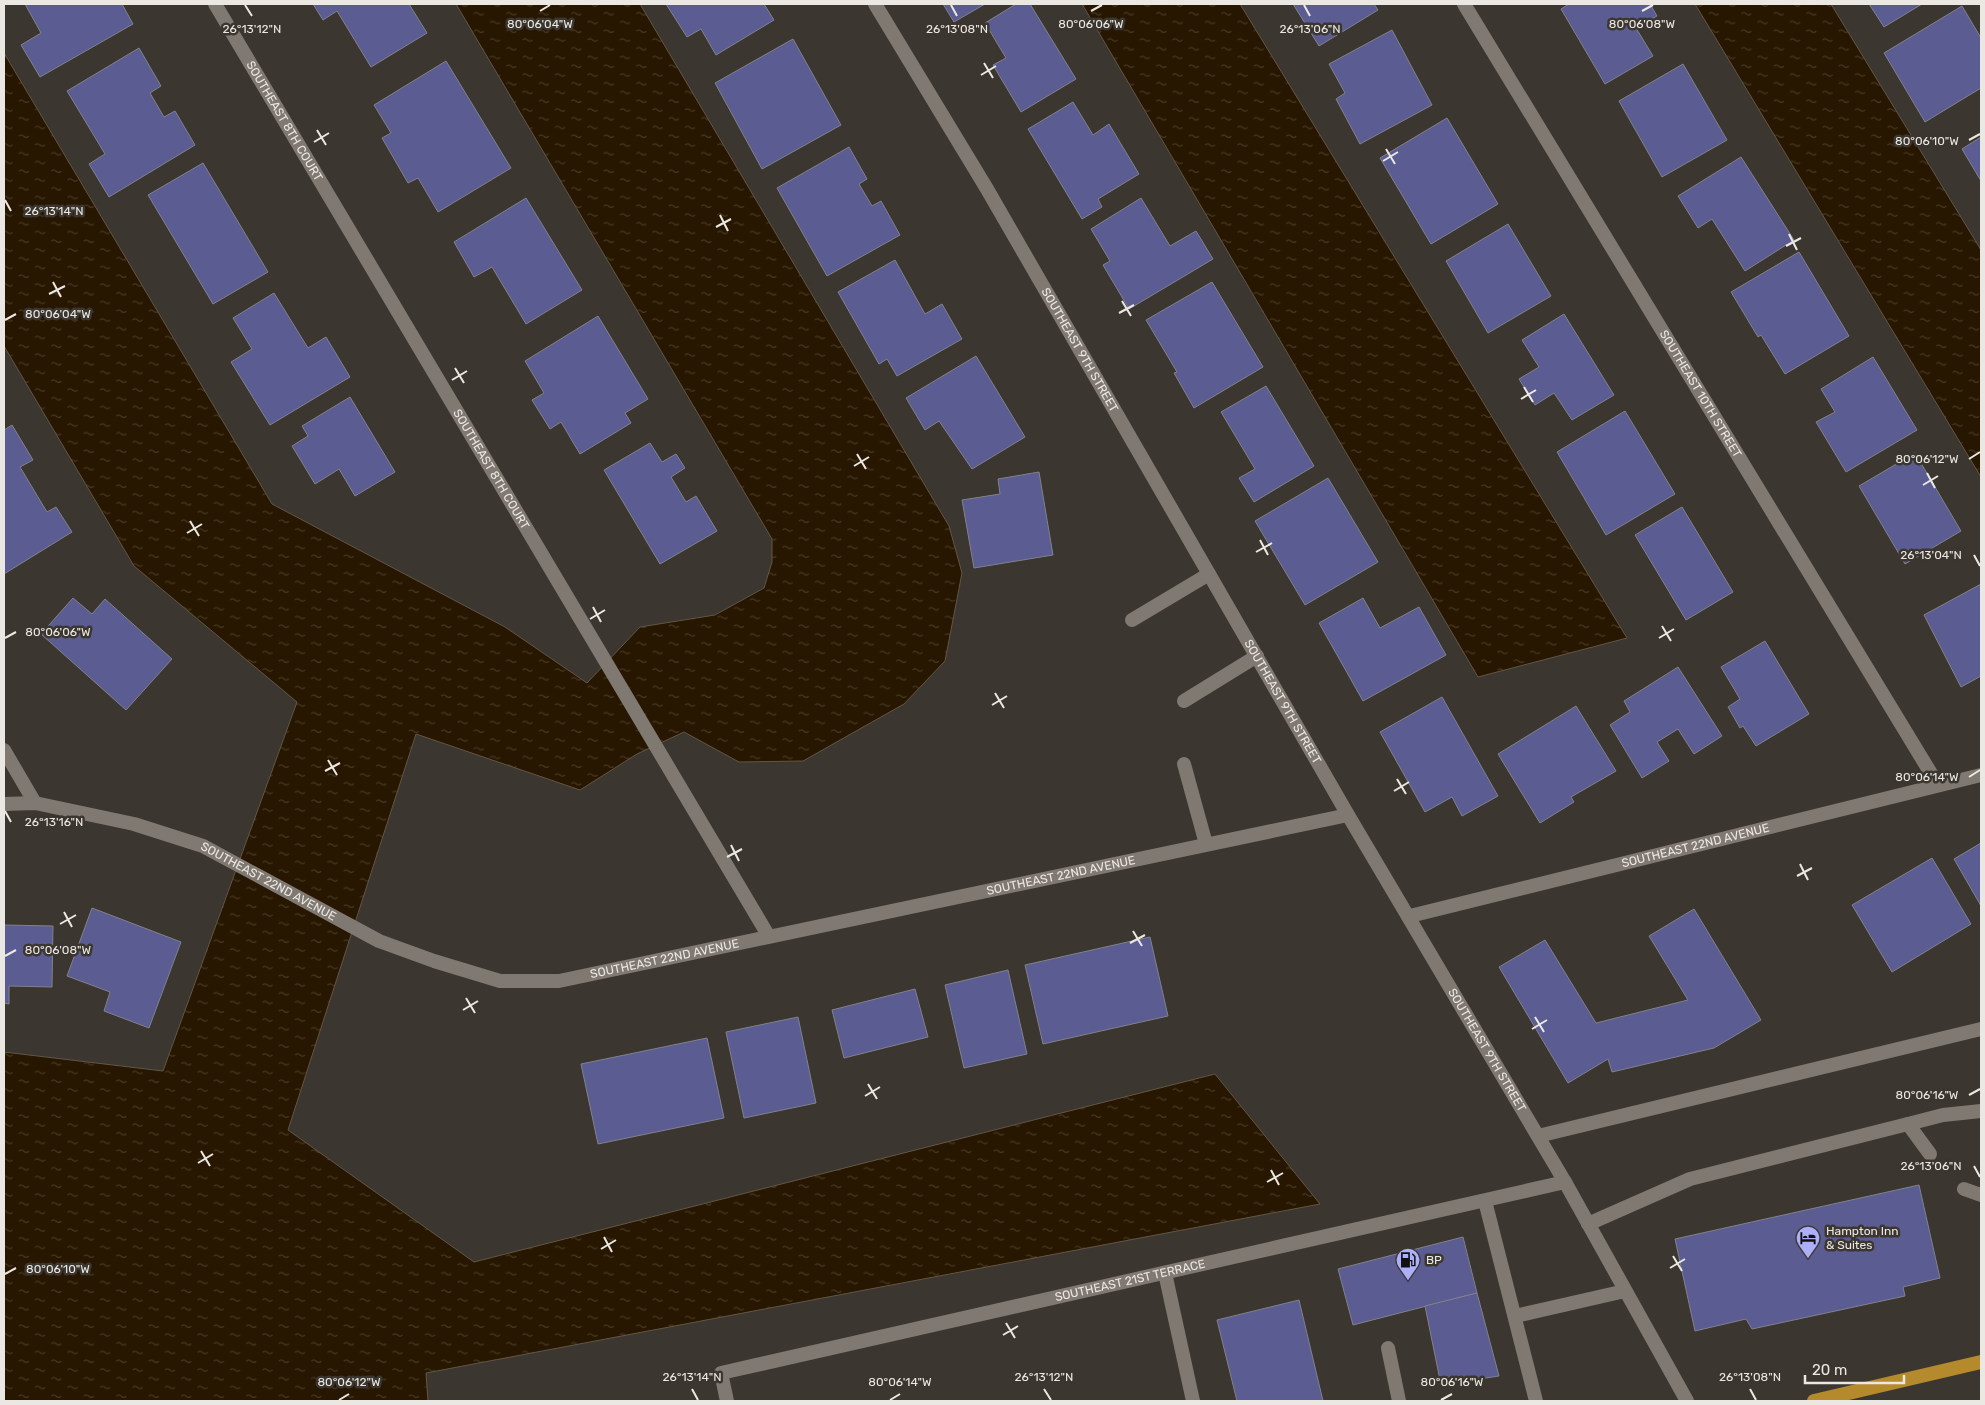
<svg xmlns="http://www.w3.org/2000/svg" width="1985" height="1405" viewBox="0 0 1985 1405" font-family="Rubik,sans-serif">
	<style>
		.water { fill: url(#water-ripples); stroke: #625644 }
		.building { fill: #5b5c92; stroke: #81828b }
		.lines { fill: none; stroke-linecap: round; stroke-linejoin: round }
		.service { stroke: #7f7971; stroke-width: 14 }
		.minor { stroke: #7f7971; stroke-width: 14 }
		.primary { stroke: #b48a2d; stroke-width: 14 }
		.ticks { fill: none; stroke: #ebe8e3; stroke-width: 2 }
		.labels { text-anchor: middle; dominant-baseline: central; stroke-width: 5; stroke-linejoin: round; paint-order: stroke }
		.street-label { font-size: 12px; fill: #ebe8e3; stroke: #3b362f }
		.poi-label { font-size: 12px; fill: #ebe8e3; stroke: #3b362f; text-anchor: start }
		.ticks-label { font-size: 12px; text-anchor: middle; fill: #ebe8e3; stroke: #3b362f; stroke-width: 5; stroke-linejoin: round; paint-order: stroke }
	</style>
	<defs>
		<pattern id="water-ripples" width="26" height="14" patternUnits="userSpaceOnUse" patternTransform="scale(1.25)"><rect width="26" height="14" fill="#281700"/><path d="M2 4q2-2 4 0t4 0M15 11q2-2 4 0t4 0" fill="none" stroke="#473925"/></pattern>
	</defs>
	<rect width="100%" height="100%" fill="#3b362f"/>
	<g class="water">
		<polygon points="456,4 640,4 949,526 962,573 945,661 904,704 803,761 739,762 684,732 637,754 580,790 416,734 288,1130 474,1262 1215,1074 1320,1204 426,1373 428,1401 4,1401 4,1052 163,1071 297,702 134,566 4,346 4,53 272,504 505,627 587,683 640,627 715,615 764,588 772,562 772,539"/>
		<polygon points="1082,4 1240,4 1627,638 1478,677"/>
		<polygon points="1695,4 1831,4 1981,250 1981,477"/>
	</g>
	<g class="building">
		<polygon points="25,4 122,4 133,24 40,77 21,45 41,33"/>
		<polygon points="313,4 409,4 427,33 371,67 337,11 323,20"/>
		<polygon points="666,4 764,4 774,20 716,55 701,29 687,37"/>
		<polygon points="943,4 985,4 954,22"/>
		<polygon points="1016,4 1030,4 1076,79 1021,112 993,65 1006,58 985,23"/>
		<polygon points="1293,4 1374,4 1378,10 1319,46"/>
		<polygon points="1569,4 1650,4 1657,16 1636,28 1653,56 1605,84 1561,9"/>
		<polygon points="1869,4 1922,4 1884,27"/>
		<polygon points="1962,6 1981,38 1981,88 1925,122 1884,53"/>
		<polygon points="1392,30 1432,105 1360,144 1336,99 1345,93 1329,64"/>
		<polygon points="793,39 841,125 762,169 715,83"/>
		<polygon points="139,48 161,86 150,93 164,117 175,111 195,145 109,197 89,164 105,154 67,91"/>
		<polygon points="446,61 511,168 438,212 418,178 408,183 382,138 391,133 374,105"/>
		<polygon points="1683,64 1727,140 1662,177 1619,101"/>
		<polygon points="1073,102 1093,135 1109,124 1139,174 1098,199 1102,207 1082,219 1028,129"/>
		<polygon points="1447,118 1498,204 1431,244 1380,158"/>
		<polygon points="1981,137 1981,181 1962,149"/>
		<polygon points="849,147 867,179 859,184 872,206 881,201 900,235 827,276 777,188"/>
		<polygon points="1741,157 1794,240 1745,271 1712,219 1698,228 1678,196"/>
		<polygon points="203,163 268,272 213,304 148,195"/>
		<polygon points="526,198 582,290 526,324 492,267 474,277 454,242"/>
		<polygon points="1141,198 1170,246 1196,231 1213,259 1129,309 1103,265 1110,261 1091,229"/>
		<polygon points="1508,224 1551,296 1488,333 1446,261"/>
		<polygon points="1799,252 1849,336 1785,374 1761,335 1758,337 1731,292"/>
		<polygon points="895,260 925,314 942,304 962,339 897,376 887,359 879,364 838,292"/>
		<polygon points="1212,282 1263,367 1194,408 1174,373 1177,372 1146,320"/>
		<polygon points="274,293 308,348 326,337 350,377 270,425 231,362 252,349 233,318"/>
		<polygon points="1564,314 1614,395 1572,420 1554,393 1535,405 1519,379 1539,367 1522,340"/>
		<polygon points="598,316 648,399 625,413 631,423 580,454 561,422 550,429 532,400 544,393 525,361"/>
		<polygon points="976,356 1025,437 972,469 939,421 925,430 906,398"/>
		<polygon points="1873,357 1917,430 1846,472 1816,422 1835,412 1821,389"/>
		<polygon points="1266,386 1314,466 1254,502 1239,478 1255,469 1221,412"/>
		<polygon points="350,397 395,472 355,496 339,469 315,484 292,446 308,436 302,426"/>
		<polygon points="1625,411 1675,494 1606,535 1557,452"/>
		<polygon points="12,425 33,460 20,467 47,512 56,507 72,532 4,574 4,430"/>
		<polygon points="650,443 662,462 676,454 685,468 671,477 686,502 696,496 717,531 660,564 604,470"/>
		<polygon points="1915,453 1961,531 1905,564 1859,486"/>
		<polygon points="1039,472 1053,555 974,568 962,500 1000,494 998,479"/>
		<polygon points="1328,478 1378,562 1305,605 1255,521"/>
		<polygon points="1682,507 1733,592 1686,620 1635,535"/>
		<polygon points="1981,584 1981,676 1961,687 1924,615"/>
		<polygon points="73,598 92,614 105,599 172,659 126,710 41,634"/>
		<polygon points="1363,598 1380,628 1419,607 1446,655 1363,701 1319,623"/>
		<polygon points="1765,641 1809,714 1756,746 1743,726 1740,728 1728,707 1740,699 1721,667"/>
		<polygon points="1678,667 1722,736 1694,754 1678,729 1657,742 1669,761 1642,778 1610,725 1630,712 1624,701"/>
		<polygon points="1442,697 1498,796 1462,816 1452,797 1425,812 1380,732"/>
		<polygon points="1576,706 1616,771 1571,797 1574,802 1540,823 1498,754"/>
		<polygon points="1981,843 1981,906 1954,859"/>
		<polygon points="1932,858 1971,924 1892,972 1852,905"/>
		<polygon points="92,908 181,942 149,1028 104,1011 110,992 67,976"/>
		<polygon points="1694,909 1761,1020 1714,1048 1612,1072 1608,1059 1568,1083 1499,967 1545,940 1596,1023 1688,1000 1649,936"/>
		<polygon points="4,925 53,926 52,987 9,986 9,1004 4,1003"/>
		<polygon points="1150,937 1168,1016 1043,1044 1025,965"/>
		<polygon points="1008,970 1027,1054 964,1068 945,985"/>
		<polygon points="915,989 928,1037 844,1058 832,1010"/>
		<polygon points="798,1017 816,1103 744,1118 726,1032"/>
		<polygon points="707,1038 724,1118 598,1144 581,1064"/>
		<polygon points="1919,1185 1940,1278 1903,1287 1905,1296 1752,1329 1746,1319 1695,1331 1675,1239"/>
		<polygon points="1463,1237 1477,1293 1353,1325 1338,1269"/>
		<polygon points="1477,1293 1499,1376 1441,1385 1425,1306"/>
		<polygon points="1299,1300 1323,1401 1237,1401 1217,1320"/>
	</g>
	<g class="lines">
		<g class="service">
			<polyline points="1132,620 1209,574"/>
			<polyline points="1184,701 1257,656"/>
			<polyline points="1184,764 1206,844"/>
			<polyline points="1908,1124 1930,1154"/>
			<polyline points="1538,1136 1981,1029"/>
			<polyline points="1964,1189 1981,1195"/>
			<polyline points="1485,1201 1536,1401"/>
			<polyline points="1588,1224 1690,1179 1908,1124 1943,1115 1981,1111"/>
			<polyline points="1165,1273 1193,1401"/>
			<polyline points="1515,1316 1625,1291"/>
			<polyline points="1388,1348 1399,1401"/>
		</g>
		<g class="minor">
			<path id="s1" d="M215,4l553,931"/>
			<path id="s2" d="M875,4l112,185 361,626 217,367 122,219"/>
			<path id="s3" d="M1464,4l474,781"/>
			<polyline points="4,750 35,803"/>
			<path id="s4" d="M4,804l31,-1 99,21 69,22 176,95 55,20 66,20h59l789,-166"/>
			<path id="s5" d="M1410,916l571,-141"/>
			<path id="s6" d="M727,1401l-6,-28 844,-191"/>
		</g>
		<polyline class="primary" points="1814,1401 1981,1362"/>
	</g>
	<path class="ticks" d="M245,5l7,11M951,5l6,11M1304,5l6,11M540,11l10,-6M1091,11l11,-6M1642,11l11,-6M984,63l9,15M981,75l15,-9M317,130l9,15M1969,140l11,-6M314,142l15,-9M1386,149l9,15M1383,161l15,-9M5,200l6,11M720,215l8,16M716,227l15,-8M1789,234l8,16M1786,246l15,-8M53,282l8,15M49,294l16,-8M1122,301l9,15M1119,313l15,-8M5,320l11,-6M455,368l9,15M452,380l15,-9M1524,387l9,15M1521,399l15,-9M857,454l9,15M1969,459l11,-7M854,466l15,-9M1927,473l8,15M1923,485l15,-9M190,521l9,15M187,533l15,-9M1260,540l8,15M1256,552l16,-9M1974,555l6,11M593,607l8,15M590,619l15,-9M1662,626l9,15M5,638l11,-6M1659,638l15,-9M995,693l9,15M992,705l15,-9M328,760l9,15M325,771l15,-8M1969,777l11,-7M1397,779l9,15M1394,791l15,-9M5,811l6,11M731,845l8,16M727,857l15,-8M1800,864l8,16M1797,876l15,-8M64,912l8,15M60,924l16,-9M1133,931l9,15M1130,943l15,-8M5,956l11,-6M466,998l9,15M463,1010l15,-9M1535,1017l9,15M1532,1029l15,-9M868,1084l9,15M1969,1095l11,-6M865,1096l15,-9M201,1151l9,15M198,1163l15,-9M1974,1166l6,11M1271,1170l8,15M1267,1182l16,-9M604,1237l8,15M601,1249l15,-9M1673,1256l9,15M1670,1268l15,-9M5,1274l11,-6M1006,1323l9,15M1003,1335l15,-9M692,1389l6,11M1044,1389l7,11M1750,1389l6,11M339,1400l10,-6M890,1400l10,-6M1441,1400l11,-6"/>
	<defs>
		<symbol id="hotel-pin" viewBox="-11 -11 22 30"><path d="M0 17L-7.5 6A9.5 9.5 0 1 1 7.5 6Z" fill="#adaffb" stroke="#3b362f"/><path d="M-6-4.5h1.5V1H6V5H4.5V3h-9V5H-6ZM-4 0a1.8 1.8 0 1 1 3.6 0ZM.5 0V-2.5h3Q6-2.5 6 0Z" fill="#111"/></symbol>
		<symbol id="fuel-pin" viewBox="-11 -11 22 30"><path d="M0 17L-7.5 6A9.5 9.5 0 1 1 7.5 6Z" fill="#adaffb" stroke="#3b362f"/><path d="M-5.5-6h7V0h2V4h1.3V-2.5L3-4.5l.8-.8L6-3V5H2.5V1h-1V6h-7ZM-4.2-4.7v3.2H.2V-4.7Z" fill="#111"/></symbol>
	</defs>
	<g fill-rule="evenodd">
		<use href="#hotel-pin" x="1794" y="1224" width="28" height="38"/>
		<use href="#fuel-pin" x="1394" y="1246" width="28" height="38"/>
	</g>
	<g class="labels">
		<g class="street-label">
			<text stroke="none"><textPath href="#s1" startOffset="136">SOUTHEAST 8TH COURT</textPath></text>
			<text stroke="none"><textPath href="#s2" startOffset="402">SOUTHEAST 9TH STREET</textPath></text>
			<text stroke="none"><textPath href="#s3" startOffset="456">SOUTHEAST 10TH STREET</textPath></text>
			<text stroke="none"><textPath href="#s1" startOffset="541">SOUTHEAST 8TH COURT</textPath></text>
			<text stroke="none"><textPath href="#s2" startOffset="808">SOUTHEAST 9TH STREET</textPath></text>
			<text stroke="none"><textPath href="#s5" startOffset="294">SOUTHEAST 22ND AVENUE</textPath></text>
			<text stroke="none"><textPath href="#s4" startOffset="1104">SOUTHEAST 22ND AVENUE</textPath></text>
			<text stroke="none"><textPath href="#s4" startOffset="279">SOUTHEAST 22ND AVENUE</textPath></text>
			<text stroke="none"><textPath href="#s4" startOffset="699">SOUTHEAST 22ND AVENUE</textPath></text>
			<text stroke="none"><textPath href="#s2" startOffset="1212">SOUTHEAST 9TH STREET</textPath></text>
			<text stroke="none"><textPath href="#s6" startOffset="448">SOUTHEAST 21ST TERRACE</textPath></text>
		</g>
		<g class="poi-label">
			<text x="1826" y="1231">Hampton Inn<tspan x="1826" dy="14">&amp; Suites</tspan></text>
			<text x="1426" y="1260">BP</text>
		</g>
	</g>
	<g class="ticks-label">
		<text x="540" y="28">80°06'04"W</text>
		<text x="1091" y="28">80°06'06"W</text>
		<text x="1642" y="28">80°06'08"W</text>
		<text x="1310" y="33">26°13'06"N</text>
		<text x="252" y="33">26°13'12"N</text>
		<text x="957" y="33">26°13'08"N</text>
		<text x="1927" y="145">80°06'10"W</text>
		<text x="54" y="215">26°13'14"N</text>
		<text x="58" y="318">80°06'04"W</text>
		<text x="1927" y="463">80°06'12"W</text>
		<text x="1931" y="559">26°13'04"N</text>
		<text x="58" y="636">80°06'06"W</text>
		<text x="1927" y="781">80°06'14"W</text>
		<text x="54" y="826">26°13'16"N</text>
		<text x="58" y="954">80°06'08"W</text>
		<text x="1927" y="1099">80°06'16"W</text>
		<text x="1931" y="1170">26°13'06"N</text>
		<text x="58" y="1273">80°06'10"W</text>
		<text x="692" y="1381">26°13'14"N</text>
		<text x="1044" y="1381">26°13'12"N</text>
		<text x="1750" y="1381">26°13'08"N</text>
		<text x="349" y="1386">80°06'12"W</text>
		<text x="900" y="1386">80°06'14"W</text>
		<text x="1452" y="1386">80°06'16"W</text>
	</g>
	<rect width="1985" height="1405" fill="none" stroke="#ebe8e3" stroke-width="10"/>
	<path d="M1805 1375v8h99v-8" fill="none" stroke="#ebe8e3" stroke-width="2.5"/>
	<text x="1812" y="1375" font-size="15" fill="#ebe8e3" stroke="#3b362f" stroke-width="4" paint-order="stroke">20 m</text>
</svg>
